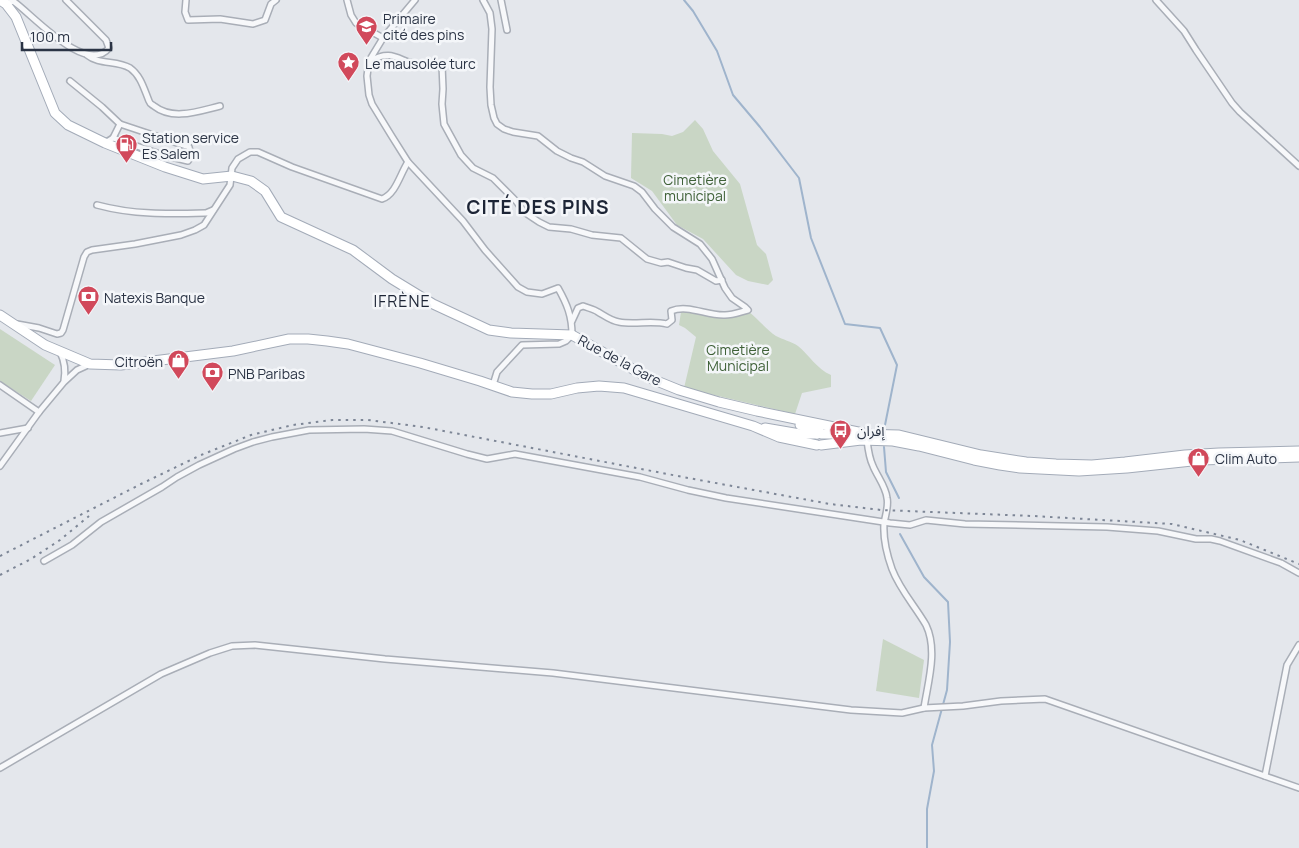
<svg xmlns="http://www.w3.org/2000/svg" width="1299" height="848" viewBox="0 0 1299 848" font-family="Manrope,'Noto Sans Arabic',sans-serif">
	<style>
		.green { fill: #c9d6c5 }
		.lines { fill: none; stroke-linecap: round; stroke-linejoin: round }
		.stream { stroke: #9fb4cc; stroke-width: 2 }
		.minor-casing { stroke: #a9aeb7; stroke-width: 8 }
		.primary-casing { stroke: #a3abb8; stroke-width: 11 }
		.minor { stroke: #f7f8fa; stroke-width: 5 }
		.primary { stroke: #fff; stroke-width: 9 }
		.rail { stroke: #7d8696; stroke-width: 2; stroke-dasharray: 2.5 5; stroke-linecap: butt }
		.labels { text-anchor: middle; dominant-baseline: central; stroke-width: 5; stroke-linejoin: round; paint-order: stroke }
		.poi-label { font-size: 14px; fill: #2b3445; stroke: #f4f6f9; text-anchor: start }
		.park-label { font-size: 14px; fill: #3f6138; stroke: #f4f6f9 }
		.street-label { font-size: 14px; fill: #2b3445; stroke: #f4f6f9 }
		.quarter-label { font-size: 16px; letter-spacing: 1px; fill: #1d2536; stroke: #f4f6f9 }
		.district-label { font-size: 19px; font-weight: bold; letter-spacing: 1px; fill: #1d2536; stroke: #f4f6f9 }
	</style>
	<rect width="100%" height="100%" fill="#e4e7ec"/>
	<g class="green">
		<polygon points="695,120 703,129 713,151 740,184 757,245 766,254 773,280 768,285 748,281 736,275 703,239 677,225 652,191 631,178 632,133 662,134 672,136 683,132"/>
		<path d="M681,312h9l15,3 44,-3c9,7 19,19 27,24 7,4 15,5 22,10 11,9 19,23 33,29v12l-29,6 -7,21 -111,-26 12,-51 -11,-9 -6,-3z"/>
		<polygon points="0,329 55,365 31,401 0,381"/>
		<polygon points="883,639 924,660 919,698 876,691"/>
	</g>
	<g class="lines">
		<g class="stream">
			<polyline points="684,0 693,11 717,51 733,95 760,127 799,178 811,238 845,324 880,328 897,365 885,425"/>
			<polyline points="884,447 886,472 899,498"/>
			<polyline points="900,534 924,577 948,602 950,642 947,690 932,745 934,771 927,809 927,848"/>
		</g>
		<defs>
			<g id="minor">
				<polyline points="186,0 185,12 188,20 220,19 253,24 265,20 271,4 276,0"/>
				<polyline points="347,0 351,15 356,23 383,38"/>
				<path d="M415,0l-32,38 -14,23 -2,15 2,19 3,9 19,31 17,27 55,59 22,29 33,37 9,5 15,2 16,-6c9,16 14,28 14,47l-6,6 -7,3 -37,1 -25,27 -4,13"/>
				<path d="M483,0l7,13 2,16 -2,58 1,18 3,13 3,6 7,5 9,3 25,4 19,15 14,7 12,4 22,14 29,10 8,6 13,17 18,18 27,17 12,15 13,29 7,10 13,9 3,3c-8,2 -15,5 -23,5 -18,1 -37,-11 -54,-4l1,9 -5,4c-15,-4 -32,1 -48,-2 -8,-1 -14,-6 -21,-10 -4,-3 -10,-4 -15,-6l-5,2 -6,13"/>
				<polyline points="501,0 507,30"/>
				<polyline points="1156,0 1184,31 1196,50 1232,103 1240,112 1299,166"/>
				<path d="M6,4l7,-3c19,13 73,75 96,47l-3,-8 -40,-40"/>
				<path d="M87,55c12,10 30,5 43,13 11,8 14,21 19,33 1,3 2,3 5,5 19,15 45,5 66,0"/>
				<path d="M370,61c22,-12 27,-1 48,4 8,2 16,1 24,0l1,24 -1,15 2,20 17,31 12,13 20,10 23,23 8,11 15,10 10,5 22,2 21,6 29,3 26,21 14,4 7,-1 18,6 11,2 19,11 6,-1"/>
				<polyline points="70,81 102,107 120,124 113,138"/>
				<polyline points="105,143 113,138 163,155 188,161 191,156 189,147 120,124"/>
				<path d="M97,205c37,10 71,9 109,8l7,-3"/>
				<path d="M17,324l22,4 18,6 4,-1 2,-3 21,-73 3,-5 5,-2 43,-6 46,-9 14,-5 9,-5 26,-40 2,-17 6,-9 12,-7h8l34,15 90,32c14,-5 18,-25 26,-37"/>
				<path d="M60,352c5,10 6,18 4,29"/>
				<polyline points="0,385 39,412"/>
				<polyline points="0,433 28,428"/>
				<path d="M867,440c1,9 2,18 6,26 4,10 13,21 14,32 2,8 -2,18 -3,26 -1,16 3,31 8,45 8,21 23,37 34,56 12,25 2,57 -2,83"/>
				<polyline points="0,466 39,412 64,382 77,370 90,364"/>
				<polyline points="44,561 72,545 101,522 162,487 177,477 199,465 234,449 253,442 272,437 309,430 364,429 392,431 467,454 487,459 515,454 640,477 688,490 726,498 890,523 910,525 926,520 965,524 1107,527 1158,531 1196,539 1211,539 1220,541 1281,563 1299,573"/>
				<polyline points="0,768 161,674 210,653 232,646 255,645 385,659 553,673 851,710 902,713 924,708 963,706 1001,701 1045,699 1299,788"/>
				<polyline points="1265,776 1287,665 1299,645"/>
			</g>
			<g id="primary">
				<polyline points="0,0 6,4 16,17 55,113 68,125 105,143 165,167 203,179 232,176 251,181 265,191 281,217 353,250 392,279 433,304 489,330 511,333 572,335 647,377 679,390 719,402 757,411 863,433"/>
				<polyline points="0,315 45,345 90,364 121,365 233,351 289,339 308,339 327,341 348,344 420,363 480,381 512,392 532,394 551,394 577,388 599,386 624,388 753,426 779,437 817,445"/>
				<polyline points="800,425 808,428 817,434"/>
				<polyline points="816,427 821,434 832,434 854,437"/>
				<polyline points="765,428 800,434 817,434"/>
				<polyline points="858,434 899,435 981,455 1026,462 1056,464 1092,465 1125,462 1185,455 1219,453 1299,451"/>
				<polyline points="821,445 861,440 893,441 919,446 974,460 1000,465 1020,468 1079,471 1127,468 1201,460 1299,457"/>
			</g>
		</defs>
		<use href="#minor" class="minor-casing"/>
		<use href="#primary" class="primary-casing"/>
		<use href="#minor" class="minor"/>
		<use href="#primary" class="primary"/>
		<g class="rail">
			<polyline points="0,556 141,484 201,455 251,435 293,425 332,420 368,420 423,427 683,477 830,504 881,510 1033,516 1172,524 1240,540 1299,564"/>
			<polyline points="0,575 31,559 60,540 89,516"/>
		</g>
	</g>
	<defs>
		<symbol id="school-pin" viewBox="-11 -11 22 30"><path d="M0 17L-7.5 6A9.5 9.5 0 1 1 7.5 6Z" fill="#d1495b" stroke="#f4f6f9"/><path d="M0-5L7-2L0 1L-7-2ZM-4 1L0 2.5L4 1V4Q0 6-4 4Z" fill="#fff"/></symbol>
		<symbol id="sight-pin" viewBox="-11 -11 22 30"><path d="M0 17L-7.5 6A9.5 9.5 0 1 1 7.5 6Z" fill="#d1495b" stroke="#f4f6f9"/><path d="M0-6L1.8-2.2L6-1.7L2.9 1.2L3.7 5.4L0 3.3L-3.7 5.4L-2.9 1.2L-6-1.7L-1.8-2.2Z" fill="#fff"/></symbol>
		<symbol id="fuel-pin" viewBox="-11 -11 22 30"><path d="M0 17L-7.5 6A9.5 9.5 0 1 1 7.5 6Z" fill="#d1495b" stroke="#f4f6f9"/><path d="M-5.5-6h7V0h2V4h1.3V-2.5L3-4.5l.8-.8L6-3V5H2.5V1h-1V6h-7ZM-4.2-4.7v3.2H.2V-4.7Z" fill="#fff"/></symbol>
		<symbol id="bank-pin" viewBox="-11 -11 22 30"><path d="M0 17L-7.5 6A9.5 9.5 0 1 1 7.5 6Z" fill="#d1495b" stroke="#f4f6f9"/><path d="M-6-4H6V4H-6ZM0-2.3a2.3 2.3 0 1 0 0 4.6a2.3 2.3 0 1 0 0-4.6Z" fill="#fff"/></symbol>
		<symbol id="shop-pin" viewBox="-11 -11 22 30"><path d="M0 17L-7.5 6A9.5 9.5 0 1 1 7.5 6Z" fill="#d1495b" stroke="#f4f6f9"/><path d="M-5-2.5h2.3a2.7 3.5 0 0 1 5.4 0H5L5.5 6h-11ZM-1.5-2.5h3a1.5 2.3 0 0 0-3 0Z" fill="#fff"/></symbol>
		<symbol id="bus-pin" viewBox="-11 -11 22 30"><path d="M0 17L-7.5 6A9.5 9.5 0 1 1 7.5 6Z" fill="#d1495b" stroke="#f4f6f9"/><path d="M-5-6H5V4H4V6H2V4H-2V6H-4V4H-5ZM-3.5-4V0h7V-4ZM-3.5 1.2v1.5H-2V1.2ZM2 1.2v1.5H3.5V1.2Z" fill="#fff"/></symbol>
	</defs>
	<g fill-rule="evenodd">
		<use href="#school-pin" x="354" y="14" width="25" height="34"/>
		<use href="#sight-pin" x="336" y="50" width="25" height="34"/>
		<use href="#fuel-pin" x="114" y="132" width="25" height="34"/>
		<use href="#bank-pin" x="76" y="284" width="25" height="34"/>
		<use href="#shop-pin" x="166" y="348" width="25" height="34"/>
		<use href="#bank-pin" x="200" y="360" width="25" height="34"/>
		<use href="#bus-pin" x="828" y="418" width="25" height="34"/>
		<use href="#shop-pin" x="1186" y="446" width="25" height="34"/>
	</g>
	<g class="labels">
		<g class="poi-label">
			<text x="383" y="18">Primaire<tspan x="383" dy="16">cité des pins</tspan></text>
			<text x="365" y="63">Le mausolée turc</text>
			<text x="142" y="137">Station service<tspan x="142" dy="16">Es Salem</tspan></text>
			<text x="104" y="297">Natexis Banque</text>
			<text x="163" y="361" text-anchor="end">Citroën</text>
			<text x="228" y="373">PNB Paribas</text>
			<text x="857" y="430">إفران</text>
			<text x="1215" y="458">Clim Auto</text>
		</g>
		<g class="park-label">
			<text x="695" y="179">Cimetière<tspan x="695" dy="16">municipal</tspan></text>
			<text x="738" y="349">Cimetière<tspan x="738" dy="16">Municipal</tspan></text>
		</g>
		<g class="street-label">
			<text transform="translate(620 360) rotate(28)">Rue de la Gare</text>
		</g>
		<g class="quarter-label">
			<text x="402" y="301">IFRÈNE</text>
		</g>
		<g class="district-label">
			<text x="538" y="207">CITÉ DES PINS</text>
		</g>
	</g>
	<path d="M22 42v8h89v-8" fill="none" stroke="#2b3445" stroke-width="2.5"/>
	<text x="30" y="42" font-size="15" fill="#2b3445" stroke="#f4f6f9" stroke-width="4" paint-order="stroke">100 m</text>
</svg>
